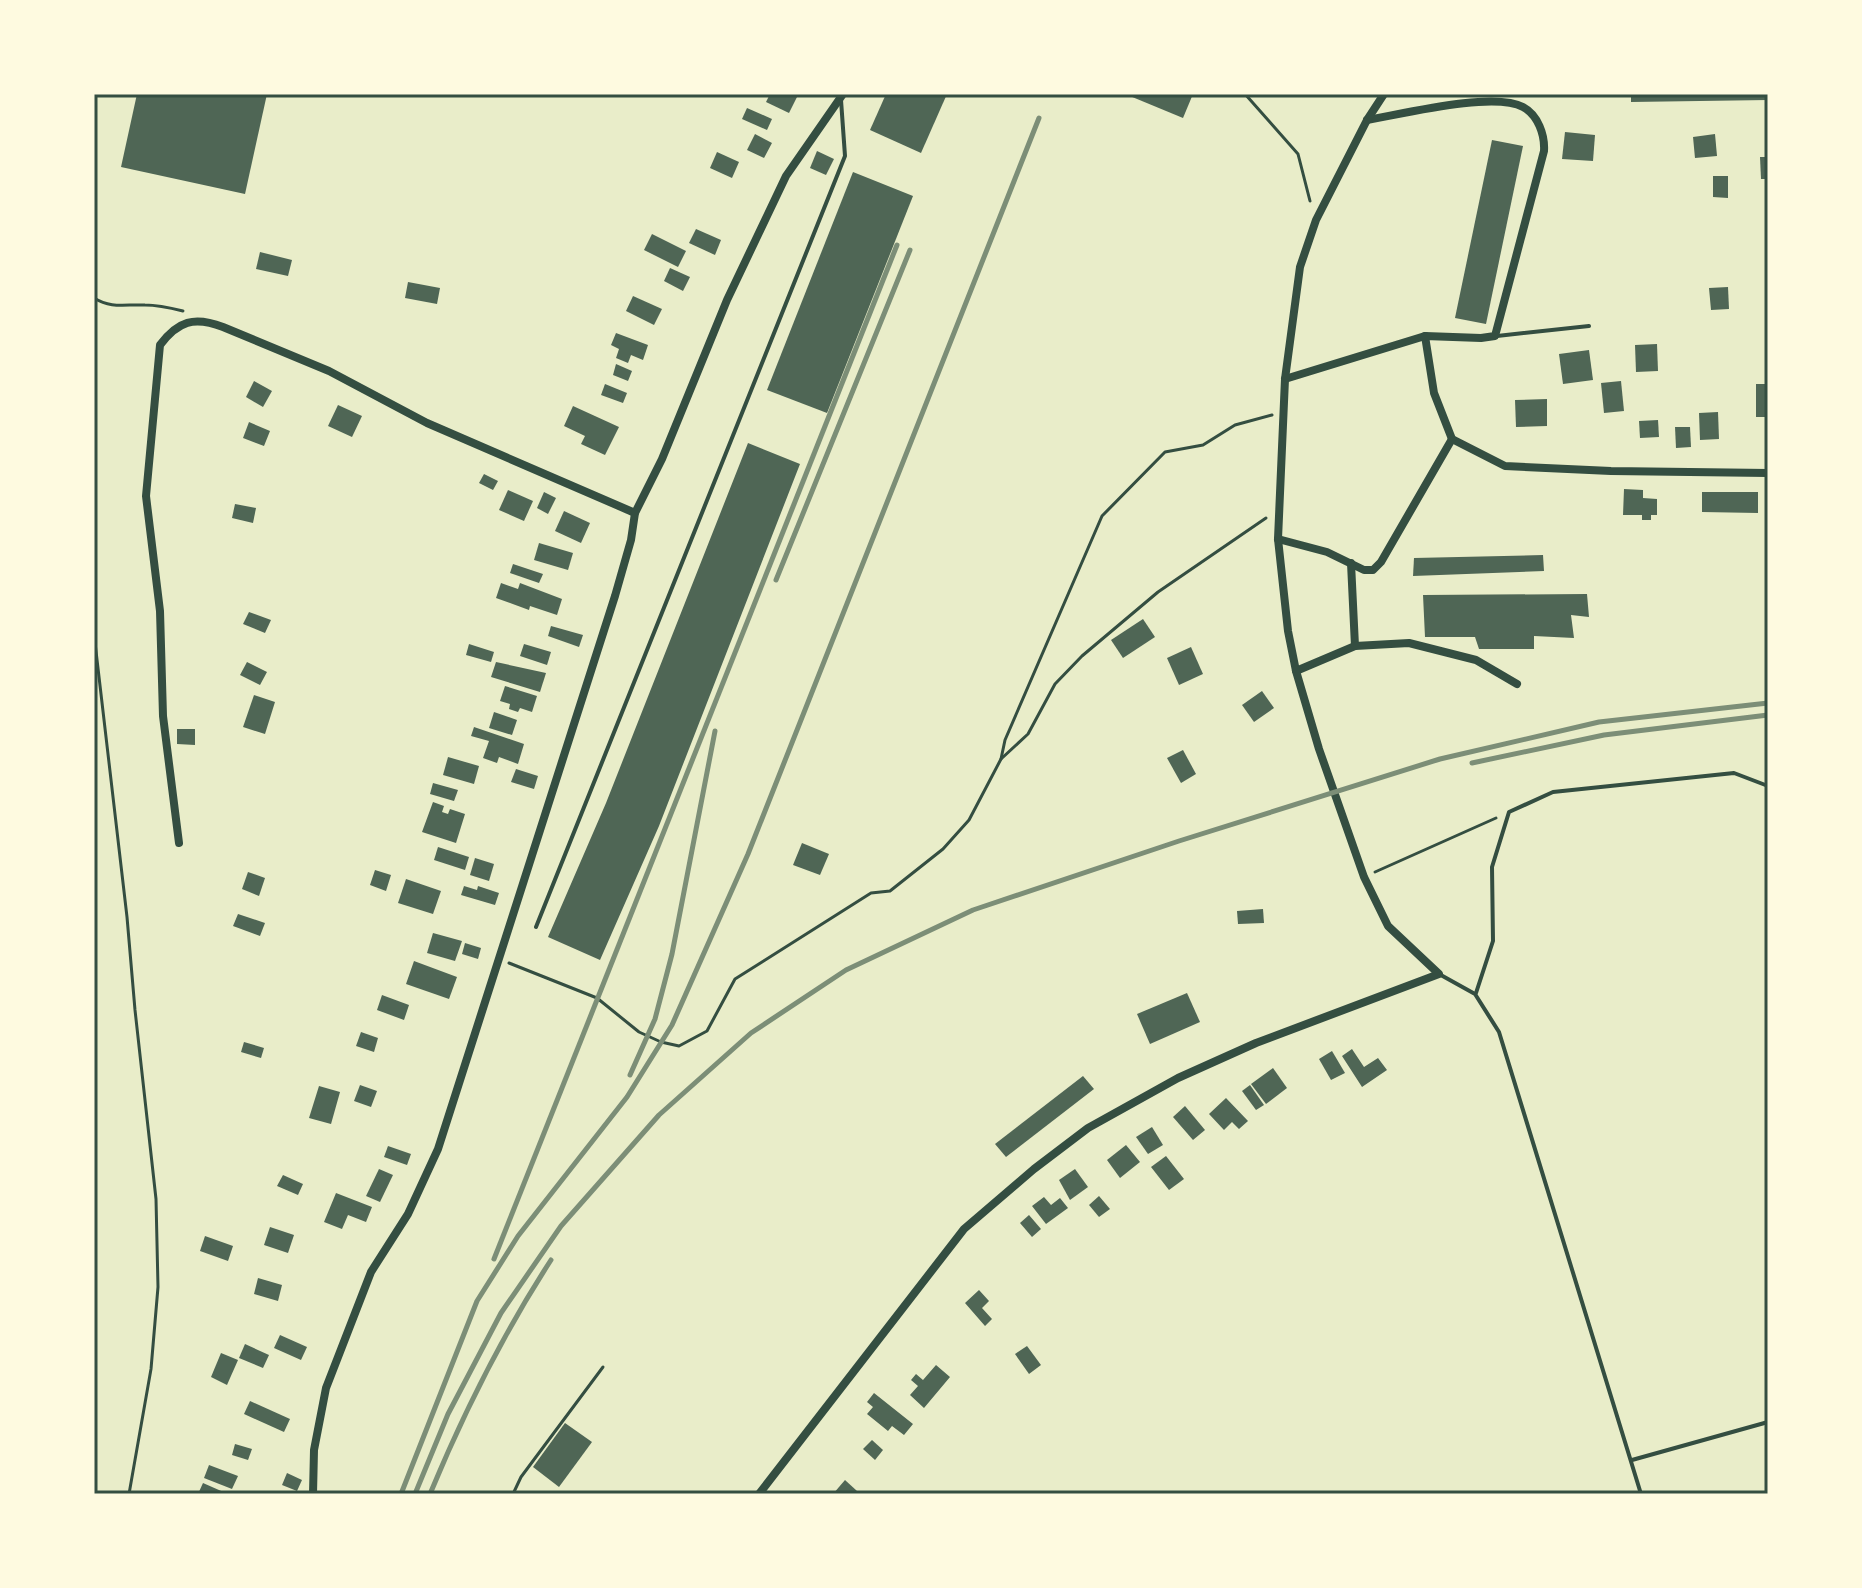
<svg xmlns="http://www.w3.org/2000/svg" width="1862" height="1588" viewBox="0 0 1862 1588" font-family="'Playfair Display',serif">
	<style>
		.building { fill: #4f6655 }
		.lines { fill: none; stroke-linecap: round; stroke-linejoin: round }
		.path { stroke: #344e41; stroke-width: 3 }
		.service { stroke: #344e41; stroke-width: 4 }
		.minor { stroke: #344e41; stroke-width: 8 }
		.rail { stroke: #7c8e77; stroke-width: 5 }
		.neatline { fill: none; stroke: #344e41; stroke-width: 3 }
	</style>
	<rect width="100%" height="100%" fill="#e9edc9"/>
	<g class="building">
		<polygon points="137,94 267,94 245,194 121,167"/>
		<polygon points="770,94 791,94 797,97 789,113 766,102"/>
		<polygon points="886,94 947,94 921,153 870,130"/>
		<polygon points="1125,94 1193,94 1183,118"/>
		<polygon points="1631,94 1768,94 1768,100 1631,102"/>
		<polygon points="747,108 772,119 767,130 742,119"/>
		<polygon points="1565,132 1595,135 1593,161 1562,159"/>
		<polygon points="755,134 772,143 764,158 747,150"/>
		<polygon points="1715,134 1717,156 1695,158 1693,137"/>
		<polygon points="1492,140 1523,146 1486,324 1455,318"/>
		<polygon points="817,151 834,159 826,175 810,168"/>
		<polygon points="717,152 739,162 732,178 710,168"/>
		<polygon points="1760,157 1768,157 1768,179 1761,179"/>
		<polygon points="853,172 913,196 827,413 767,390"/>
		<polygon points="1713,176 1728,176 1728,198 1713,197"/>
		<polygon points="696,229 721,240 715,255 689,243"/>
		<polygon points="652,234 686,251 678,267 644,250"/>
		<polygon points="260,252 292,260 288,276 256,269"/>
		<polygon points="670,268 690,277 683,291 664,281"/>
		<polygon points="408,282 440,288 437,304 405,298"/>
		<polygon points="1728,287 1729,309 1711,310 1709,288"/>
		<polygon points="633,296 662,309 654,325 626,311"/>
		<polygon points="616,333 648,345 643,360 631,355 628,363 616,358 619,349 611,345"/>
		<polygon points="1657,344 1658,371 1636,372 1635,345"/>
		<polygon points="1589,350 1593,380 1563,384 1559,354"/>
		<polygon points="616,364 632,371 628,381 613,375"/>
		<polygon points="254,381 272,391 263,407 246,397"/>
		<polygon points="1621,381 1624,411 1604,413 1601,383"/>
		<polygon points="605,384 627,393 623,403 601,395"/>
		<rect x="1756" y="384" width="12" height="33"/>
		<polygon points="1547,399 1547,426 1516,427 1515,400"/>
		<polygon points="338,405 362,416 352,437 328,426"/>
		<polygon points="573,406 619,427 605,455 581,444 585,436 564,426"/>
		<polygon points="1718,412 1719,439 1700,440 1699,413"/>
		<polygon points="1658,420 1659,437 1640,438 1639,421"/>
		<polygon points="249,422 270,431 264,446 243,438"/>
		<polygon points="1675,427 1690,427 1691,447 1676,448"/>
		<polygon points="748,443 800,464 659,826 600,960 548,937 606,803"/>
		<polygon points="484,474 498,481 493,490 479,483"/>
		<polygon points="1624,489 1643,490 1643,498 1657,499 1657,515 1651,515 1651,520 1642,520 1642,515 1623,515"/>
		<polygon points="508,490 533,501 524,521 499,510"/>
		<polygon points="544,492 556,498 548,514 537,508"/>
		<polygon points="1702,492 1758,492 1758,513 1702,512"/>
		<polygon points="235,504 256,508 253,523 232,518"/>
		<polygon points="564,511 590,523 581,543 555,531"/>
		<polygon points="539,543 573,553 568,570 534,560"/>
		<polygon points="1543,555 1544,571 1413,576 1414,558"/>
		<polygon points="513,564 543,574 539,583 510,573"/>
		<polygon points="501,583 518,589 520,583 562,599 557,615 530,606 529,610 496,598"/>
		<polygon points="1587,594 1589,617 1571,615 1574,638 1534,636 1534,649 1479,649 1475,637 1425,637 1423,595"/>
		<polygon points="249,612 271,620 265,633 243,624"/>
		<polygon points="1143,619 1155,637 1123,658 1111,640"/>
		<polygon points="551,626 583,635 579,647 548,636"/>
		<polygon points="469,644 494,652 491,662 466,655"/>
		<polygon points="524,644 551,652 547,665 520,656"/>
		<polygon points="1191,647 1203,674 1179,685 1167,658"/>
		<polygon points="247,662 267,672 260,685 240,675"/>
		<polygon points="496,662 546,673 540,692 491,677"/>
		<polygon points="505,686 537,696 532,712 520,708 518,712 509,709 510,704 500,701"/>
		<polygon points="1262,691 1274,708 1254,722 1242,705"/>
		<polygon points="254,695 275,702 265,734 243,727"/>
		<polygon points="494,712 517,720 512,735 489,728"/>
		<polygon points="474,727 524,744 518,764 499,757 497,763 483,758 489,741 471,736"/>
		<polygon points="177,729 195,729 195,745 177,744"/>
		<polygon points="1183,750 1196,774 1181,783 1167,758"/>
		<polygon points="448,757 479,766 474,784 443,775"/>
		<polygon points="516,769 538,776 534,789 511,782"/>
		<polygon points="433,783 458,790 454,801 430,794"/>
		<polygon points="433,802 444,806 442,812 448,814 450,809 465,814 456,843 422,832"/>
		<polygon points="802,843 829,854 820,875 793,865"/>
		<polygon points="438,847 469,857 465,870 434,860"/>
		<polygon points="475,858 494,864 489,881 470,875"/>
		<polygon points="375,870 391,875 386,891 370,885"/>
		<polygon points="248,872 265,878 259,896 242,889"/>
		<polygon points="406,879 441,891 433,914 398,903"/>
		<polygon points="464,886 477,890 478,886 499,893 495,905 461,895"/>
		<polygon points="1263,909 1264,923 1238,924 1237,911"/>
		<polygon points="238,914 265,923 260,936 233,926"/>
		<polygon points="433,933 462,941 455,961 427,953"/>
		<polygon points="465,943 481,948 478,959 462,954"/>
		<polygon points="414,961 457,977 449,999 406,984"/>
		<polygon points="1187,993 1200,1022 1150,1044 1137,1014"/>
		<polygon points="382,995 409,1005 404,1020 377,1010"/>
		<polygon points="361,1032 378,1038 374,1052 356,1046"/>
		<polygon points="244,1042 264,1048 261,1058 241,1052"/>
		<polygon points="1352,1049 1364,1067 1378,1058 1387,1070 1362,1087 1342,1056"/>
		<polygon points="1332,1051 1345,1073 1331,1080 1319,1059"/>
		<polygon points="1273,1068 1287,1088 1266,1104 1251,1084"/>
		<polygon points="1083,1076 1094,1089 1006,1157 995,1144"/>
		<polygon points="360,1085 377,1091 371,1107 354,1101"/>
		<polygon points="1250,1085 1264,1105 1256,1110 1242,1091"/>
		<polygon points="319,1086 340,1092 331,1124 309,1118"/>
		<polygon points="1226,1098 1248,1121 1239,1129 1232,1122 1224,1130 1209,1114"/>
		<polygon points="1185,1106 1205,1130 1193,1140 1173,1117"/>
		<polygon points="1152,1127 1163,1145 1148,1154 1136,1137"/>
		<polygon points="1126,1145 1140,1162 1120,1178 1107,1160"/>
		<polygon points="388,1146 411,1154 407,1165 384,1157"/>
		<polygon points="1166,1156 1184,1179 1169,1190 1151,1167"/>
		<polygon points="379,1169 393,1175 380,1202 366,1196"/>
		<polygon points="1075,1169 1088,1187 1070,1200 1059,1180"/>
		<polygon points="283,1175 303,1184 298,1195 277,1186"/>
		<polygon points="336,1193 372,1207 366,1222 348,1215 342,1229 324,1222"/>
		<polygon points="1099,1196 1110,1209 1099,1217 1089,1205"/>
		<polygon points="1044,1197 1051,1205 1060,1198 1068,1208 1046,1224 1032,1206"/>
		<polygon points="1029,1215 1041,1229 1032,1237 1020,1223"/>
		<polygon points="270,1227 294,1235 288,1253 264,1245"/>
		<polygon points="205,1236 233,1246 228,1261 200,1251"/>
		<polygon points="258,1278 282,1285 278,1301 254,1294"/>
		<polygon points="979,1290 989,1301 982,1308 992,1319 985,1326 965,1303"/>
		<polygon points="280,1335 307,1347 301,1360 274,1348"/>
		<polygon points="245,1344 269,1355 263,1368 239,1358"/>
		<polygon points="1027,1346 1041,1365 1029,1374 1015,1354"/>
		<polygon points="221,1353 238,1360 227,1385 211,1377"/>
		<polygon points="936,1365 950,1377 924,1408 910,1395 918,1386 911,1380 916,1374 923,1380"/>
		<polygon points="874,1393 913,1424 904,1435 892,1426 888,1431 867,1414 873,1407 867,1402"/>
		<polygon points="250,1401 290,1419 284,1432 244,1414"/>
		<polygon points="565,1423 592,1442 559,1487 533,1467"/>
		<polygon points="872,1440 883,1450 875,1460 863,1449"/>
		<polygon points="235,1444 252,1449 248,1460 232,1455"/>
		<polygon points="209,1465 238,1476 232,1489 204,1478"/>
		<polygon points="287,1473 302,1480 297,1491 282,1485"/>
		<polygon points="845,1480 857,1491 855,1494 833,1494"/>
		<polygon points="203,1483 228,1494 198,1494"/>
	</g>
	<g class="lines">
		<g class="path">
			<polyline points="1245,94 1298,154 1310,201"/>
			<path d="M94,298c18,11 31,6 51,7 12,0 26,3 38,6"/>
			<polyline points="94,634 127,917 135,1010 156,1199 158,1287 151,1369 129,1494"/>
			<polyline points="1001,759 1005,740 1102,516 1165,452 1203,445 1235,425 1272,415"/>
			<polyline points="1375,872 1496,818"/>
			<polyline points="509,963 597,998 639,1032 661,1042 679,1046 707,1031 735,979 871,893 890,891 943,849 969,820 1001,759 1028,734 1055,684 1082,656 1158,592 1266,518"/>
			<polyline points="513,1494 521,1477 603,1367"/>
		</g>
		<g class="service">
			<polyline points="1497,336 1589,326"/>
			<polyline points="536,927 845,156 841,100"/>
			<polyline points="1439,974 1475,994 1499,1032 1641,1494"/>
			<polyline points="1476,993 1493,941 1492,867 1509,812 1553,792 1734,773 1768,786"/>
			<polyline points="1632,1460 1768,1422"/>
		</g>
		<g class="minor">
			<polyline points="1425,336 1434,393 1452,439 1505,466 1611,471 1768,473"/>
			<path d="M1285,379l140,-43 56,2 14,-2 49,-185c1,-16 -6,-36 -21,-44 -29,-16 -121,7 -156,13"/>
			<polyline points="1278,539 1327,552 1364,570 1373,570 1381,562 1452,439"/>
			<polyline points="1351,563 1355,646"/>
			<polyline points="1296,671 1355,646 1409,643 1476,660 1517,684"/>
			<path d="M179,843l-16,-127 -3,-105 -14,-115 14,-151c18,-24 34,-29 63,-18l106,44 98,52 208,90"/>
			<polyline points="313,1494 314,1450 326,1388 371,1272 408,1214 438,1149 615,596 631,540 635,513 662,459 727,300 786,176 843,94"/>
			<polyline points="759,1494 964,1229 1034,1169 1088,1128 1178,1078 1256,1043 1439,974 1388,926 1364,877 1319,749 1296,671 1288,631 1278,539 1285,379 1300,267 1316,220 1367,120 1384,94"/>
		</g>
		<g class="rail">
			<polyline points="776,580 910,250"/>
			<polyline points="1472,763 1604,735 1768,715"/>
			<polyline points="630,1075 655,1019 672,954 715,731"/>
			<polyline points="494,1259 897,245"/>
			<polyline points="401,1494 477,1301 518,1236 627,1097 672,1025 748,854 1039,118"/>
			<polyline points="415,1494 448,1414 501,1313 561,1226 659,1115 751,1033 846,970 973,910 1179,841 1440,759 1599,722 1768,703"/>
			<path d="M430,1494c34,-82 73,-160 121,-234"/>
		</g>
	</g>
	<rect width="1862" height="1588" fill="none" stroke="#fefae0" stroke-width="192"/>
	<rect x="96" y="96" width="1670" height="1396" class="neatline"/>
</svg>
